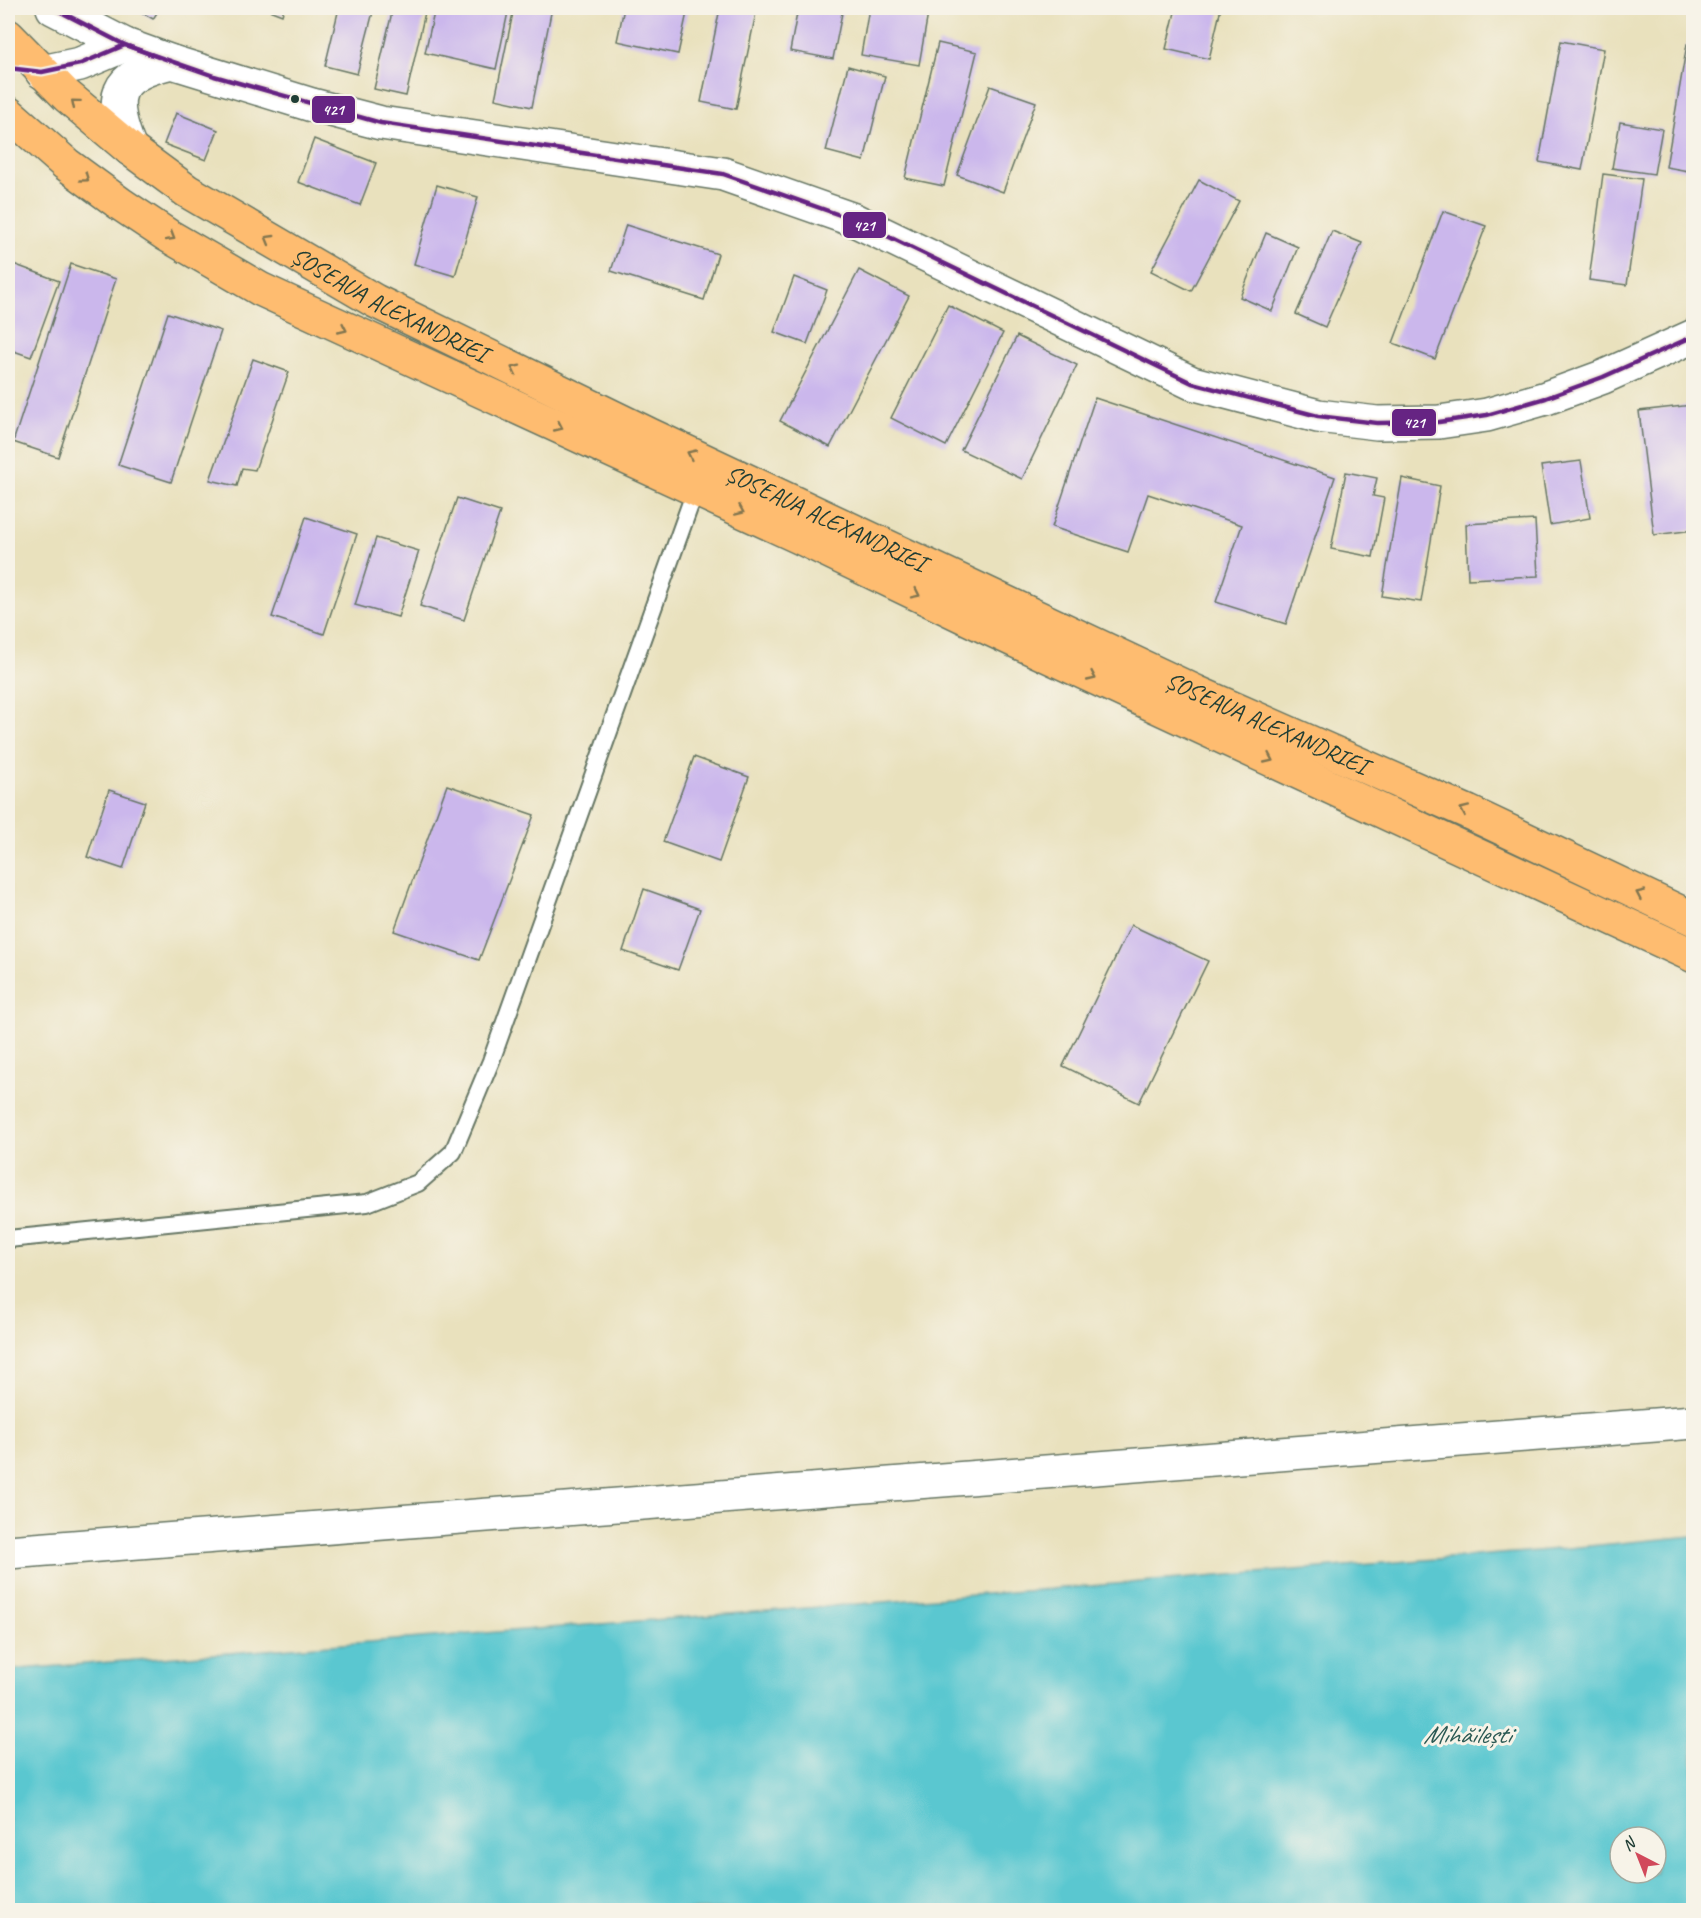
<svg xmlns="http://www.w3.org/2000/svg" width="1701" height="1918" viewBox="0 0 1701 1918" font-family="Caveat,sans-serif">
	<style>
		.water { fill: #5ac7d0; stroke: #3c8282; stroke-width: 1.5; fill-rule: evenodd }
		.building { fill: #cbb7ec }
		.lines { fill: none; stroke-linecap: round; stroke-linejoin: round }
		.service-casing { stroke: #667664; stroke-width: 20 }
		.minor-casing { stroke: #667664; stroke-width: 36 }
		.tertiary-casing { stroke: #667664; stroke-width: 36 }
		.trunk-casing { stroke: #667664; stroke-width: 36 }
		.service { stroke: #fff; stroke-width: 16 }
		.minor { stroke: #fff; stroke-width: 33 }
		.tertiary { stroke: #fff; stroke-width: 33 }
		.trunk { stroke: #febc70; stroke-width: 33 }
		.bus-1-casing { stroke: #f7f3e8; stroke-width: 9 }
		.bus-1 { stroke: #662483; stroke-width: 4.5 }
		.oneway { stroke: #83764f }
		.bus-dot { fill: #1f3d34; stroke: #f7f3e8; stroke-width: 2 }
		.labels { text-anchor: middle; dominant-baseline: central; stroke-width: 6; stroke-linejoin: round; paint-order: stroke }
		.street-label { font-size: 24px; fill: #1f3d34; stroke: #f7f3e8 }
		.water-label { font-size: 26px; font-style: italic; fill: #2b5953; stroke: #f7f3e8 }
		.line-badge { stroke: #f7f3e8; stroke-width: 2 }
		.badge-label { font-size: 16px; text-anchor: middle; font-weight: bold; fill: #fff }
	</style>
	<rect width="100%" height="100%" fill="#f7f3e8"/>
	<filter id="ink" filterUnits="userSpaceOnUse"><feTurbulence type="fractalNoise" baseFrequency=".0167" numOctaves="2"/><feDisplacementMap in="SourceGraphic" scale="12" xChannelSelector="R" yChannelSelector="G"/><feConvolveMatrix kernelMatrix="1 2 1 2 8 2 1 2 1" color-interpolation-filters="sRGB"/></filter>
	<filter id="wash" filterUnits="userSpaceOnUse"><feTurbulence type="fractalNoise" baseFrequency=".008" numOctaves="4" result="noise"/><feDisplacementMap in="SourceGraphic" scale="24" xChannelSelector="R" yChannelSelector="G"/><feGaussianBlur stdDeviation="1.35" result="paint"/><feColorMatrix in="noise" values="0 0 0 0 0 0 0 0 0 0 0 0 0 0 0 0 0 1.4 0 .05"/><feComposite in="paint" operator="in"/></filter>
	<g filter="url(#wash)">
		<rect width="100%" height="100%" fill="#e9e1bd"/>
		<path class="water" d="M1693,1536v374h-1685v-240l1518,-118zM1620,1837h36v36h-36z"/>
		<g id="blocks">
			<g class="building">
				<polygon points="134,8 160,8 153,19"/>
				<polygon points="264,8 284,8 282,15"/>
				<polygon points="339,8 374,8 357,74 325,66"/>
				<polygon points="393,8 426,8 406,96 374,89"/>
				<polygon points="435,8 489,8 508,12 496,69 425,53"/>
				<polygon points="514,8 552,8 532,107 495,99"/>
				<polygon points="624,8 688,8 678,54 617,41"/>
				<polygon points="720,8 757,8 736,109 701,102"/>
				<polygon points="798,8 843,8 833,59 790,51"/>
				<polygon points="869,8 929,8 919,65 861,55"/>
				<polygon points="1176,8 1221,8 1209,59 1166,49"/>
				<polygon points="1561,41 1604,49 1582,170 1539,162"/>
				<polygon points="938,43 977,52 944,186 905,178"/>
				<polygon points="1687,44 1694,45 1694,172 1666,167"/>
				<polygon points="848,66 885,76 864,161 826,151"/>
				<polygon points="990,86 1036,102 1003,192 957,175"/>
				<polygon points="176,113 218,130 206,160 164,144"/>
				<polygon points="1620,122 1662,129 1654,174 1612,168"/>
				<polygon points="314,139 376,163 360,205 298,182"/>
				<polygon points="1603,174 1642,179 1627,285 1589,280"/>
				<polygon points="1199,180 1239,201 1191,291 1151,271"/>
				<polygon points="437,185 478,197 455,276 414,264"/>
				<polygon points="1443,211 1486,226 1435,359 1393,343"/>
				<polygon points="626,225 718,254 704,300 611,271"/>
				<polygon points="1332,231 1362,243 1325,327 1296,314"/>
				<polygon points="1266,233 1298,247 1272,311 1240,297"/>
				<polygon points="8,262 59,281 31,357 8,349"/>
				<polygon points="71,264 116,279 58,457 13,442"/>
				<polygon points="859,270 909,296 830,447 780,421"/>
				<polygon points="794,277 827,290 807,344 774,332"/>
				<polygon points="948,305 1003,333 946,446 891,418"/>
				<polygon points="168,313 221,331 171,482 118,465"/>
				<polygon points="1017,336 1077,365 1022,479 961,450"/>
				<polygon points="253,359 289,372 255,470 242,468 237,486 210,480"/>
				<polygon points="1095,398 1335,477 1286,624 1216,602 1242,525 1148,494 1128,552 1052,527"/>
				<polygon points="1692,405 1694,530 1654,535 1639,411"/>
				<polygon points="1581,461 1590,518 1550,525 1541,466"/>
				<polygon points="1346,472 1377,478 1373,496 1384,498 1373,557 1331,549"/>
				<polygon points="1402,478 1440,486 1421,602 1382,596"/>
				<polygon points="457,498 500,512 464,620 420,606"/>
				<polygon points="306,517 357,534 324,634 272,617"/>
				<polygon points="1535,520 1538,576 1468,579 1466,524"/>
				<polygon points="376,538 419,551 398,617 355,605"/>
				<polygon points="694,757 749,777 719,862 663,842"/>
				<polygon points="447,785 534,815 479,960 394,931"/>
				<polygon points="109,790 145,802 123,869 87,857"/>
				<polygon points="644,889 700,909 678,970 623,951"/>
				<polygon points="1131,925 1208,961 1139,1103 1063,1066"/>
			</g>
		</g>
	</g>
	<g filter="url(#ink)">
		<use href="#blocks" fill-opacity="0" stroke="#667664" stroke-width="1.5"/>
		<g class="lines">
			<defs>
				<polyline id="service" points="8,1239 367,1203 418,1183 453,1152 491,1061 695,491"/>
				<polyline id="minor" points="8,1552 1694,1422"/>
				<g id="tertiary">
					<polyline points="53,8 125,45 172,62 312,105 381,123 723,174 854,220 1192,383 1318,416 1377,423 1439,422 1487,415 1546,398 1603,377 1694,336"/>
					<polyline points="42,72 80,64 125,45"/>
					<path d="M130,149c-21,-52 -18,-73 42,-87"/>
				</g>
				<g id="trunk">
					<path id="s1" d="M8,36l59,60 63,53 57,42 188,110 275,134 546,257 272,120 226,107"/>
					<polyline points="8,113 66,164 122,205 167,235 260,289 799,537 992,630 1694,956"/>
				</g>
			</defs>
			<use href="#service" class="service-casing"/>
			<use href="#minor" class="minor-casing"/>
			<use href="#tertiary" class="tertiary-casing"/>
			<use href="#trunk" class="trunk-casing"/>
			<use href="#service" class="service"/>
			<use href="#minor" class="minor"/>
			<use href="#tertiary" class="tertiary"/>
			<use href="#trunk" class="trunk"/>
			<defs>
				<g id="bus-1">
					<polyline points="53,8 125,45 158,57"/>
					<polyline points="8,68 42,72 80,64 125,45 214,76 381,123 723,174 854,220 1192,383 1318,416 1377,423 1439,422 1487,415 1546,398 1603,377 1694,336"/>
				</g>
			</defs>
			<use href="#bus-1" class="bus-1-casing"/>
			<use href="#bus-1" class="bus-1"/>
		</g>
		<defs><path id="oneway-chevron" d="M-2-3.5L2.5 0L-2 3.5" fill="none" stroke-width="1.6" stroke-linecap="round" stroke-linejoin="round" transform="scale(1.5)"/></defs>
		<g class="oneway">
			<use href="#oneway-chevron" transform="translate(75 103) rotate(-140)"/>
			<use href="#oneway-chevron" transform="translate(85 178) rotate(36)"/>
			<use href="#oneway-chevron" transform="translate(171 237) rotate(31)"/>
			<use href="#oneway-chevron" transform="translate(269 239) rotate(-150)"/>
			<use href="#oneway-chevron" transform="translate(343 329) rotate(25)"/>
			<use href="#oneway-chevron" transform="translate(515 369) rotate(-154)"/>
			<use href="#oneway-chevron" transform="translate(559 427) rotate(25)"/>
			<use href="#oneway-chevron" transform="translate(691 454) rotate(-155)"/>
			<use href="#oneway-chevron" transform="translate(740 511) rotate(24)"/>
			<use href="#oneway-chevron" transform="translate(916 594) rotate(26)"/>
			<use href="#oneway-chevron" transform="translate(1092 677) rotate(25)"/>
			<use href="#oneway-chevron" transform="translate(1269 759) rotate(25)"/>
			<use href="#oneway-chevron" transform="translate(1464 810) rotate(-156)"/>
			<use href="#oneway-chevron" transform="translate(1640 894) rotate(-155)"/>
		</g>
	</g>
	<circle class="bus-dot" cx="295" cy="99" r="5"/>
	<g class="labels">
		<g class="street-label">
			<text stroke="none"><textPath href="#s1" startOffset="470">ȘOSEAUA ALEXANDRIEI</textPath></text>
			<text stroke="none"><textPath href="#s1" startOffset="956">ȘOSEAUA ALEXANDRIEI</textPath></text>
			<text stroke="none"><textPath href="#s1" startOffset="1442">ȘOSEAUA ALEXANDRIEI</textPath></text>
		</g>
		<g class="water-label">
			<text x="1467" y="1734">Mihăilești</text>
		</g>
	</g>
	<g class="line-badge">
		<rect x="311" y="95" width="45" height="29" rx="6" fill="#662483"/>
		<rect x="842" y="211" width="45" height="28" rx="6" fill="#662483"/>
		<rect x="1391" y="408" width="46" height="29" rx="6" fill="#662483"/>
	</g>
	<g class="badge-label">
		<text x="333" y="115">421</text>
		<text x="864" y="231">421</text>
		<text x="1414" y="428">421</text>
	</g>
	<rect width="1701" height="1918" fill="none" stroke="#f7f3e8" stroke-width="30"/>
	<g transform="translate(1638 1855) rotate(318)"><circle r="28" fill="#f7f3e8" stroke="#a1aaa0" stroke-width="1.5"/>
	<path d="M0-4.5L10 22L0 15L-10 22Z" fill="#d1495b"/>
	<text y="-9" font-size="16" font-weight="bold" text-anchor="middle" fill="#1f3d34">N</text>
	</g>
</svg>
